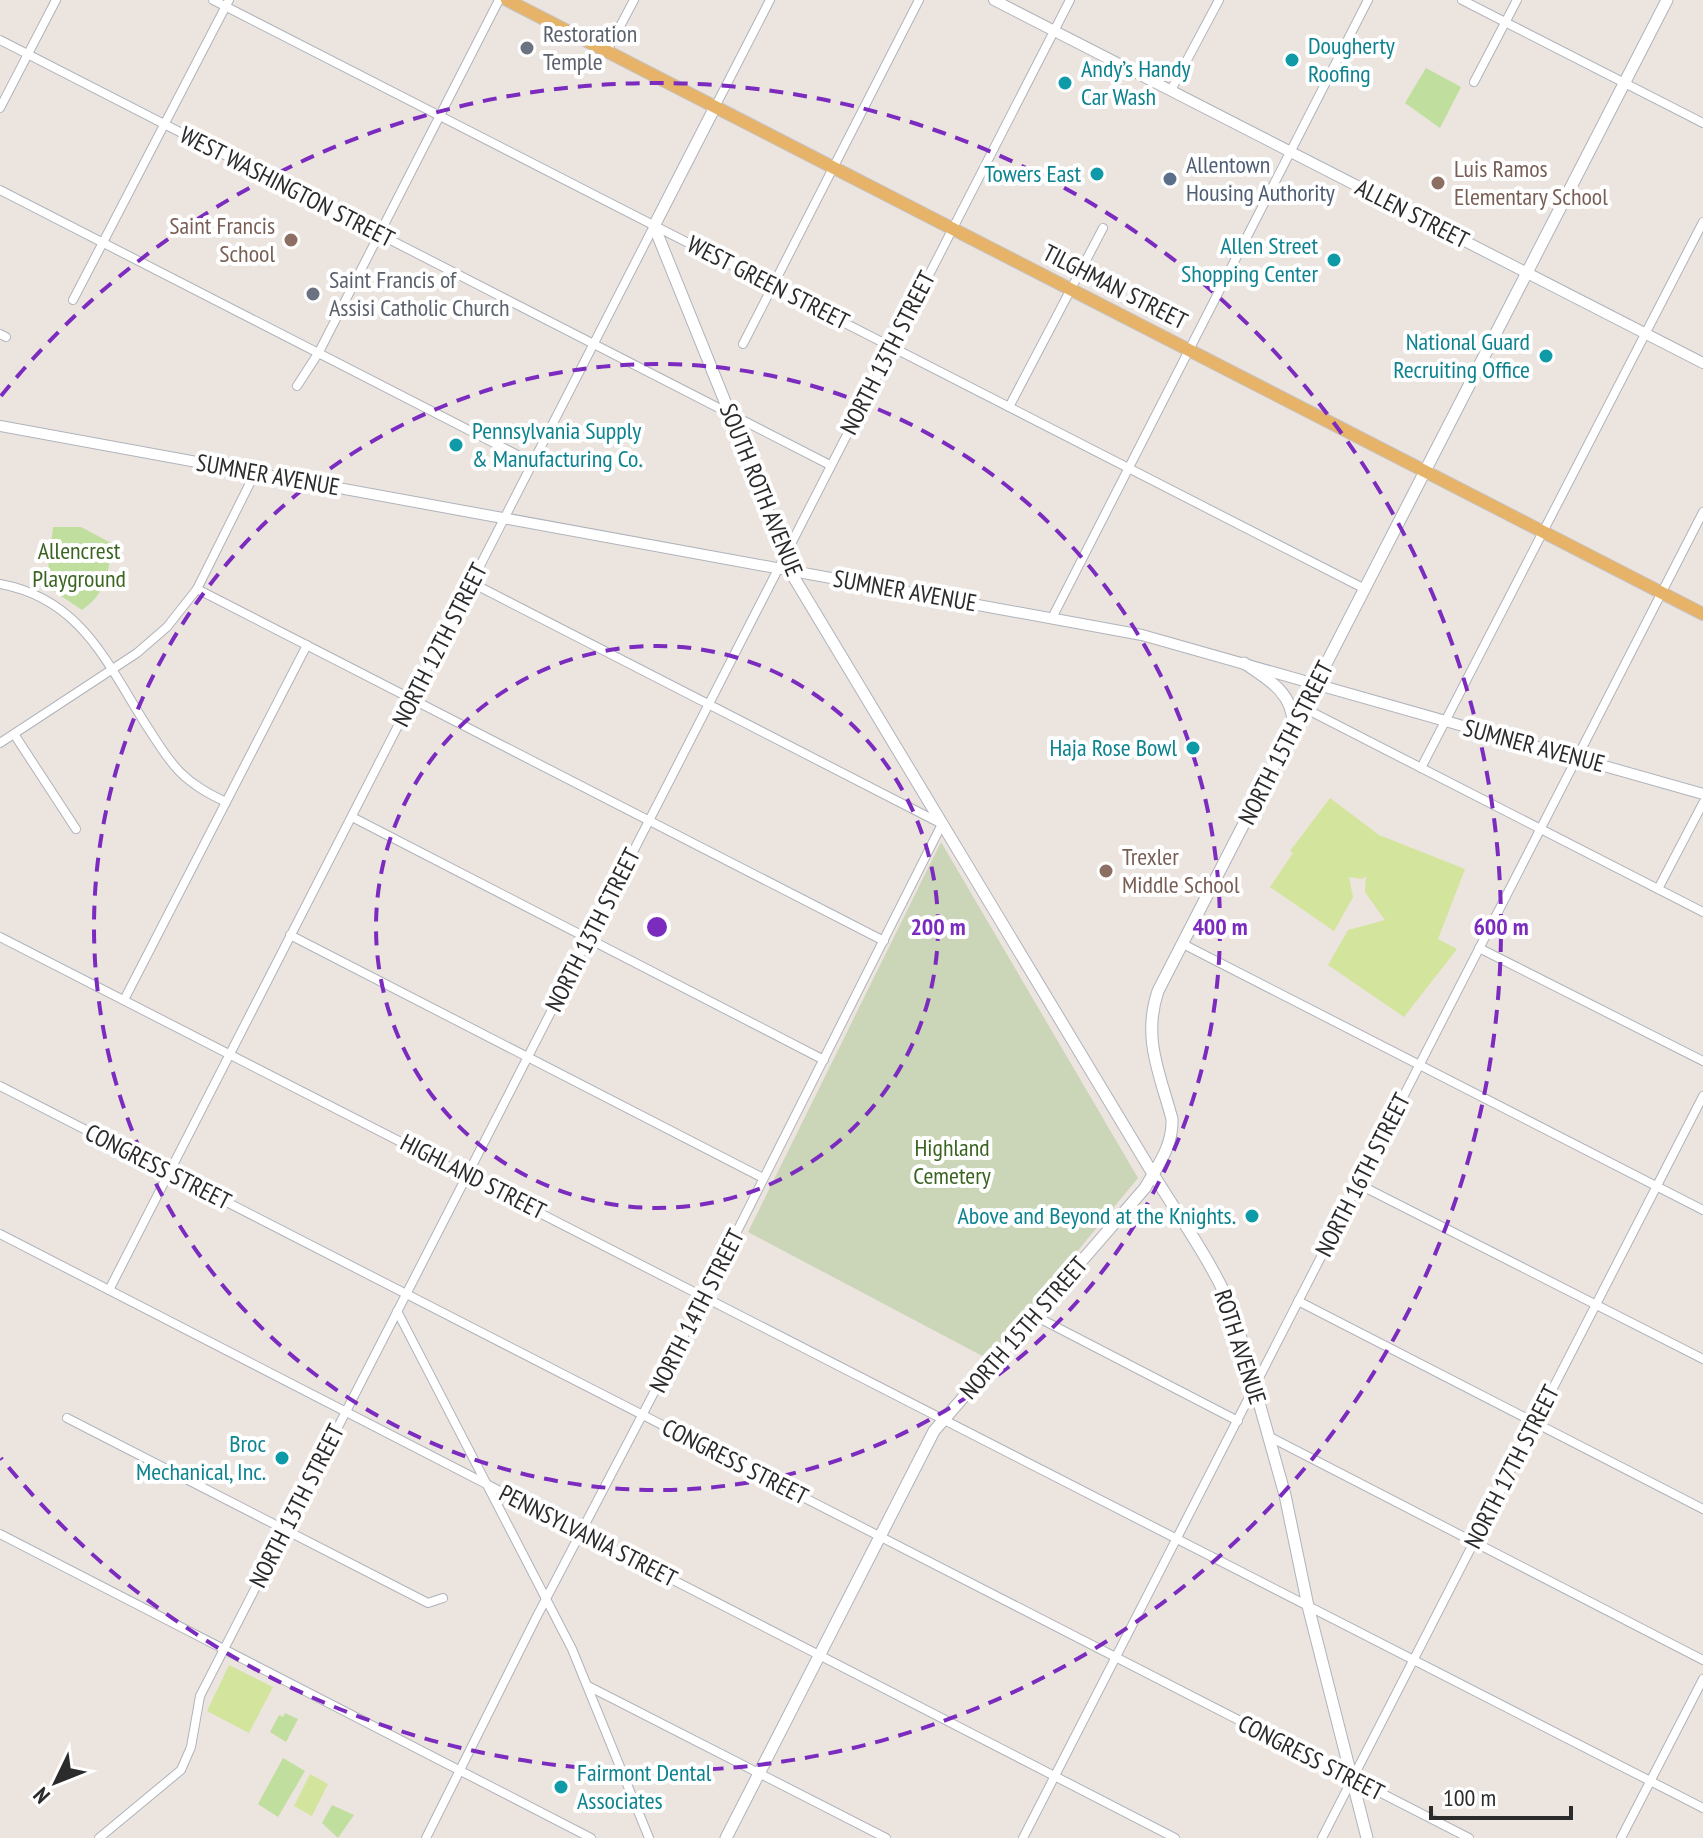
<svg xmlns="http://www.w3.org/2000/svg" width="1703" height="1838" font-family="'PT Sans Narrow',sans-serif">
<style>
.green{fill:#c0df9f}
.cemetery{fill:#cbd5b7}
.pitch{fill:#d3e59c}
.lines{fill:none;stroke-linecap:round;stroke-linejoin:round}
.minor-casing{stroke:#afb3bb;stroke-width:10}
.tertiary-casing{stroke:#afb3bb;stroke-width:12}
.secondary-casing{stroke:#afb3bb;stroke-width:13}
.primary-casing{stroke:#c4c4c4;stroke-width:14}
.minor{stroke:#fff;stroke-width:8}
.tertiary{stroke:#fff;stroke-width:10}
.secondary{stroke:#fff;stroke-width:11}
.primary{stroke:#e7b368;stroke-width:12}
.ring{fill:none;stroke:#7b2cbf;stroke-width:4;stroke-dasharray:14 10}
.worship-dot{fill:#6b7280;stroke:#fff;stroke-width:3}
.culture-dot{fill:#0f9aa8;stroke:#fff;stroke-width:3}
.service-dot{fill:#5c6f8a;stroke:#fff;stroke-width:3}
.education-dot{fill:#8d6e63;stroke:#fff;stroke-width:3}
.labels{text-anchor:middle;stroke-width:8;stroke-linejoin:round;paint-order:stroke}
.worship-label{font-size:24px;fill:#5b616d;stroke:#fff;text-anchor:start}
.culture-label{font-size:24px;fill:#0d838f;stroke:#fff;text-anchor:end}
.service-label{font-size:24px;fill:#4e5e75;stroke:#fff;text-anchor:start}
.education-label{font-size:24px;fill:#785e54;stroke:#fff;text-anchor:start}
.street-label{font-size:24px;fill:#2b2b2b;stroke:#fff}
.park-label{font-size:24px;fill:#3a6420;stroke:#fff}
.centre{fill:#7b2cbf;stroke:#fff;stroke-width:4}
.ring-label{font-size:24px;text-anchor:middle;font-weight:bold;fill:#7b2cbf;stroke:#fff;stroke-width:8;stroke-linejoin:round;paint-order:stroke}
</style>
<rect width="100%" height="100%" fill="#ece4df"/>
<g class="green">
<polygon points="1426,68 1461,87 1440,128 1405,103"/>
<path d="M53,527h28l32,17c-6,29 -5,48 -31,66l-36,-24z"/>
<polygon points="285,1713 298,1719 286,1742 270,1732 279,1715 283,1717"/>
<polygon points="283,1758 305,1771 278,1817 258,1804"/>
<polygon points="332,1805 354,1815 338,1838 322,1823"/>
</g>
<polygon class="cemetery" points="941,842 1138,1178 988,1359 748,1232"/>
<g class="pitch">
<polygon points="1330,798 1379,835 1465,869 1438,939 1457,949 1404,1017 1328,965 1348,930 1385,920 1365,892 1366,876 1362,879 1349,877 1353,897 1334,931 1270,887 1293,853 1290,851"/>
<polygon points="229,1665 273,1687 249,1733 207,1711"/>
<polygon points="310,1774 328,1784 312,1816 294,1806"/>
</g>
<g class="lines">
<g class="minor-casing">
<g id="minor">
<polyline points="213,0 1365,589"/>
<polyline points="1462,0 1703,123"/>
<polyline points="0,40 830,465"/>
<polyline points="607,51 634,0"/>
<polyline points="1474,82 1517,0"/>
<polyline points="1171,90 1219,0"/>
<polyline points="715,107 770,0"/>
<polyline points="0,108 56,0"/>
<polyline points="0,190 533,463"/>
<polyline points="73,300 229,0"/>
<polyline points="0,334 6,337"/>
<polyline points="743,344 919,0"/>
<polyline points="297,386 319,352 499,0"/>
<polyline points="1009,407 1103,228"/>
<path d="M0,584c82,15 107,80 148,144 10,15 19,31 32,44 14,14 29,22 46,30"/>
<polyline points="197,589 884,941"/>
<polyline points="1052,618 1368,0"/>
<polyline points="1304,708 1703,912"/>
<polyline points="14,734 76,829"/>
<polyline points="0,743 137,653 167,627 197,589 255,473"/>
<polyline points="1421,768 1703,222"/>
<polyline points="352,817 824,1060"/>
<polyline points="1658,889 1703,803"/>
<polyline points="290,935 763,1178"/>
<polyline points="0,937 1703,1808"/>
<polyline points="1183,944 1703,1210"/>
<polyline points="1479,948 1703,1061"/>
<polyline points="124,1000 307,645"/>
<polyline points="0,1086 1469,1838"/>
<polyline points="1358,1184 1703,1359"/>
<polyline points="0,1234 1175,1838"/>
<polyline points="109,1290 654,226"/>
<polyline points="1298,1301 1703,1509"/>
<polyline points="397,1311 572,1649 649,1838"/>
<polyline points="1035,1316 1238,1421"/>
<polyline points="67,1418 428,1603 443,1598"/>
<polyline points="1268,1436 1703,1660"/>
<polyline points="0,1534 591,1838"/>
<polyline points="588,1686 886,1838"/>
<polyline points="99,1838 181,1770 191,1747 200,1696 1070,0"/>
<polyline points="426,1838 536,1618 704,1297 942,824 472,583"/>
<polyline points="1023,1838 1703,512"/>
<polyline points="1322,1838 1703,1096"/>
<polyline points="1621,1838 1703,1679"/>
</g>
</g>
<g class="tertiary-casing">
<g id="tertiary">
<polyline points="994,0 1703,363"/>
<polyline points="0,426 1142,635 1703,794"/>
</g>
</g>
<g class="secondary-casing">
<g id="secondary">
<path d="M715,107l-61,119 99,245 37,100 363,603c29,47 62,92 82,143l50,178 23,111 59,232"/>
<path d="M1244,663c24,16 49,30 49,61"/>
<path d="M726,1838l208,-407 211,-243c13,-23 28,-42 27,-69 -12,-45 -30,-81 -14,-128l509,-991"/>
</g>
</g>
<g class="primary-casing">
<polyline id="primary" points="507,0 1703,614"/>
</g>
<use href="#minor" class="minor"/>
<use href="#tertiary" class="tertiary"/>
<use href="#secondary" class="secondary"/>
<use href="#primary" class="primary"/>
</g>
<g class="ring">
<circle cx="657" cy="927" r="281"/>
<circle cx="657" cy="927" r="563"/>
<path d="M1 396A844 844 0 1 1 1 1458"/>
</g>
<g class="worship-dot">
<circle cx="527" cy="48" r="8"/>
<circle cx="313" cy="294" r="8"/>
</g>
<g class="culture-dot">
<circle cx="1292" cy="60" r="8"/>
<circle cx="1065" cy="83" r="8"/>
<circle cx="1097" cy="174" r="8"/>
<circle cx="1334" cy="260" r="8"/>
<circle cx="1546" cy="356" r="8"/>
<circle cx="456" cy="445" r="8"/>
<circle cx="1193" cy="748" r="8"/>
<circle cx="1252" cy="1216" r="8"/>
<circle cx="282" cy="1458" r="8"/>
<circle cx="561" cy="1787" r="8"/>
</g>
<circle class="service-dot" cx="1170" cy="179" r="8"/>
<g class="education-dot">
<circle cx="1438" cy="183" r="8"/>
<circle cx="291" cy="240" r="8"/>
<circle cx="1106" cy="871" r="8"/>
</g>
<g class="labels">
<g class="worship-label">
<text x="543" y="42">Restoration<tspan x="543" dy="28">Temple</tspan></text>
<text x="329" y="288">Saint Francis of<tspan x="329" dy="28">Assisi Catholic Church</tspan></text>
</g>
<g class="culture-label">
<text x="1308" y="54" text-anchor="start">Dougherty<tspan x="1308" dy="28">Roofing</tspan></text>
<text x="1081" y="77" text-anchor="start">Andy’s Handy<tspan x="1081" dy="28">Car Wash</tspan></text>
<text x="1081" y="182">Towers East</text>
<text x="1318" y="254">Allen Street<tspan x="1318" dy="28">Shopping Center</tspan></text>
<text x="1530" y="350">National Guard<tspan x="1530" dy="28">Recruiting Office</tspan></text>
<text x="472" y="439" text-anchor="start">Pennsylvania Supply<tspan x="472" dy="28">&amp; Manufacturing Co.</tspan></text>
<text x="1177" y="756">Haja Rose Bowl</text>
<text x="1236" y="1224">Above and Beyond at the Knights.</text>
<text x="266" y="1452">Broc<tspan x="266" dy="28">Mechanical, Inc.</tspan></text>
<text x="577" y="1781" text-anchor="start">Fairmont Dental<tspan x="577" dy="28">Associates</tspan></text>
</g>
<g class="service-label">
<text x="1186" y="173">Allentown<tspan x="1186" dy="28">Housing Authority</tspan></text>
</g>
<g class="education-label">
<text x="1454" y="177">Luis Ramos<tspan x="1454" dy="28">Elementary School</tspan></text>
<text x="275" y="234" text-anchor="end">Saint Francis<tspan x="275" dy="28">School</tspan></text>
<text x="1122" y="865">Trexler<tspan x="1122" dy="28">Middle School</tspan></text>
</g>
<g class="street-label">
<text transform="translate(287 187) rotate(27)" y="8">WEST WASHINGTON STREET</text>
<text transform="translate(1412 214) rotate(27)" y="8">ALLEN STREET</text>
<text transform="translate(768 283) rotate(27)" y="8">WEST GREEN STREET</text>
<text transform="translate(1115 287) rotate(27)" y="8">TILGHMAN STREET</text>
<text transform="translate(888 353) rotate(-63)" y="8">NORTH 13TH STREET</text>
<text transform="translate(268 475) rotate(10)" y="8">SUMNER AVENUE</text>
<text transform="translate(761 490) rotate(68)" y="8">SOUTH ROTH AVENUE</text>
<text transform="translate(905 591) rotate(10)" y="8">SUMNER AVENUE</text>
<text transform="translate(440 645) rotate(-63)" y="8">NORTH 12TH STREET</text>
<text transform="translate(1286 743) rotate(-63)" y="8">NORTH 15TH STREET</text>
<text transform="translate(1534 746) rotate(15)" y="8">SUMNER AVENUE</text>
<text transform="translate(593 930) rotate(-63)" y="8">NORTH 13TH STREET</text>
<text transform="translate(158 1167) rotate(27)" y="8">CONGRESS STREET</text>
<text transform="translate(1363 1175) rotate(-63)" y="8">NORTH 16TH STREET</text>
<text transform="translate(473 1177) rotate(27)" y="8">HIGHLAND STREET</text>
<text transform="translate(697 1311) rotate(-63)" y="8">NORTH 14TH STREET</text>
<text transform="translate(1024 1328) rotate(-49)" y="8">NORTH 15TH STREET</text>
<text transform="translate(1240 1347) rotate(72)" y="8">ROTH AVENUE</text>
<text transform="translate(735 1462) rotate(27)" y="8">CONGRESS STREET</text>
<text transform="translate(1512 1467) rotate(-63)" y="8">NORTH 17TH STREET</text>
<text transform="translate(297 1506) rotate(-63)" y="8">NORTH 13TH STREET</text>
<text transform="translate(588 1536) rotate(27)" y="8">PENNSYLVANIA STREET</text>
<text transform="translate(1311 1758) rotate(27)" y="8">CONGRESS STREET</text>
</g>
<g class="park-label">
<text x="79" y="559">Allencrest<tspan x="79" dy="28">Playground</tspan></text>
<text x="952" y="1156">Highland<tspan x="952" dy="28">Cemetery</tspan></text>
</g>
</g>
<circle cx="657" cy="927" r="12" class="centre"/>
<g class="ring-label">
<text x="938" y="935">200 m</text>
<text x="1220" y="935">400 m</text>
<text x="1501" y="935">600 m</text>
</g>
<g transform="translate(56 1782) rotate(227)" stroke="#ffffff" stroke-width="6" paint-order="stroke">
<path d="M0-6L14 30L0 20L-14 30Z" fill="#2b2b2b"/>
<text y="-12" font-size="22" font-weight="bold" text-anchor="middle" fill="#2b2b2b">N</text>
</g>
<path d="M1431 1806v12h140v-12" fill="none" stroke="#2b2b2b" stroke-width="4"/>
<text x="1443" y="1806" font-size="24" fill="#2b2b2b" stroke="#ffffff" stroke-width="6" paint-order="stroke">100 m</text>
</svg>
